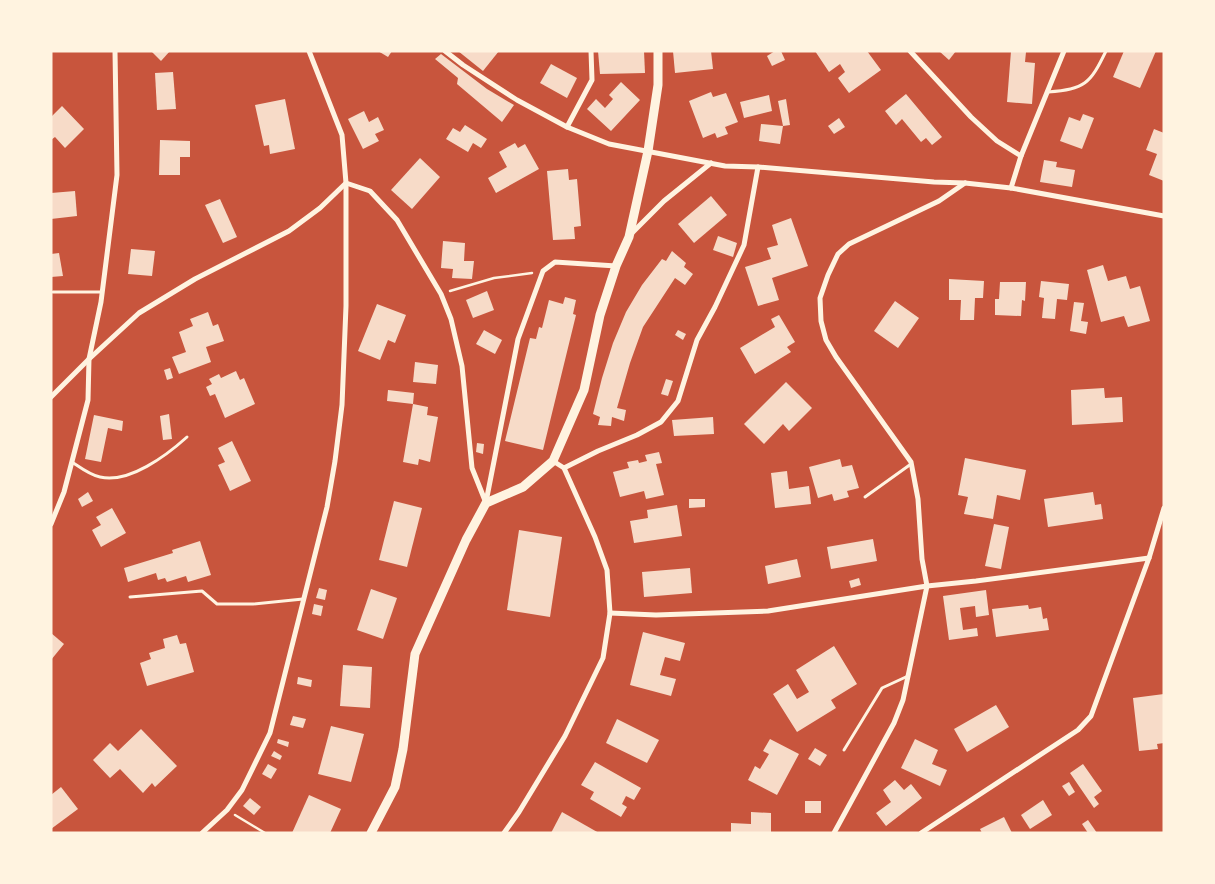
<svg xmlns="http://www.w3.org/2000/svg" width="1215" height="884" font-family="'Noto Sans',sans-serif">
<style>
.building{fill:#f7dbc8}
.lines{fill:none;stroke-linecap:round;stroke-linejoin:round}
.path{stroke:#fff3e0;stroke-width:2.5}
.service{stroke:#fff3e0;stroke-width:3}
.minor{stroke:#fff3e0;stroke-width:5}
.tertiary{stroke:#fff3e0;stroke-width:9}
</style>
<rect width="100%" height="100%" fill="#c8553d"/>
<g class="building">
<polygon points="151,51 170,51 161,61"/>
<polygon points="378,51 392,51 388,57"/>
<polygon points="458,51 499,51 483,71"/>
<polygon points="598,51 644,51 645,73 600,74"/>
<polygon points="673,51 711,51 713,69 675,73"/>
<polygon points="775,51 781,51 785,60 772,66 767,56"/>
<polygon points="815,51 867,51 881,70 849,93 838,78 845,72 840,64 829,72"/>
<polygon points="939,51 956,51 949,60"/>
<polygon points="1011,51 1026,52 1025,62 1035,63 1032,104 1007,102"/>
<polygon points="1124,51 1156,51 1140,88 1113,77"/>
<polygon points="441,54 487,89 514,105 502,122 457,84 458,78 435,59"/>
<polygon points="551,64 577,78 567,98 540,83"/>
<polygon points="173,72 176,109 157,110 155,73"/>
<polygon points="621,82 640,100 611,131 587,109 596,99 605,108 613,99 609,95"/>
<polygon points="711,92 713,97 726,93 738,122 725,127 728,134 717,138 715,133 703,138 689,101"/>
<polygon points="906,94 942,137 932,145 926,138 921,142 902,119 896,125 885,111"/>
<polygon points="769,95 772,111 744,118 740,102"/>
<polygon points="285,99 295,149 270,154 269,145 264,146 255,105"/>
<polygon points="786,99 790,125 783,126 780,144 759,141 761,124 783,126 778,101"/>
<polygon points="62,106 84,129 65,148 55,137 51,140 51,117"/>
<polygon points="364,111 369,122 378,117 384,130 375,134 379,141 363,149 348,119"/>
<polygon points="1083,114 1094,118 1082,149 1060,141 1069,117 1080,121"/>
<polygon points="839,118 845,127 834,134 828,126"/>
<polygon points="465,125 487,139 481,148 473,143 468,152 446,139 453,128 460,132"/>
<polygon points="1154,129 1164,133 1164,181 1149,175 1157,154 1146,150"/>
<polygon points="160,140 190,141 190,157 180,157 180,175 159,175"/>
<polygon points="515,143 518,148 525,144 539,169 496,193 488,178 507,167 499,152"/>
<polygon points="420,158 440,177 412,209 391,190"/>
<polygon points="1044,160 1057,162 1056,167 1075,170 1072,187 1040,182"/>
<polygon points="568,169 569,180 577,179 581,226 574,227 575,239 553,240 547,171"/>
<polygon points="75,191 77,216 51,219 51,193"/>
<polygon points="711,196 727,215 694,243 678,224"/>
<polygon points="220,199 237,237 223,243 205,205"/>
<polygon points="791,218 808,266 772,278 779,300 758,306 745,267 771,259 767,248 778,245 772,225"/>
<polygon points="718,236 737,243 733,257 713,250"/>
<polygon points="443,241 465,243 464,261 474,261 472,279 452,278 453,269 441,268"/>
<polygon points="131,249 155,251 152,276 128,274"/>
<polygon points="672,251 686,263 684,267 693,274 685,285 675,278 643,327 630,363 617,408 626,410 624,421 612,417 611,426 598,425 600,417 593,414 602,378 613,343 626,312 642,285 662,259 666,261"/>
<polygon points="59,253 63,276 51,277 51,254"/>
<polygon points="1103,265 1108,281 1126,276 1130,289 1140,286 1150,321 1128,327 1124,316 1101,322 1087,270"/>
<polygon points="949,279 984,281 983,298 975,298 974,320 960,320 961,300 949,300"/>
<polygon points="1041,281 1069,284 1067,300 1057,299 1055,319 1042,318 1044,298 1039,297"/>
<polygon points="1000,282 1026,282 1025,301 1022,300 1021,316 995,315 995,299 999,299"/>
<polygon points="487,291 494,310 473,318 466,300"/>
<polygon points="565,297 576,300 573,314 576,315 543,450 505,441 530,338 536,339 539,327 542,328 549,300 563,304"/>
<polygon points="895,301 919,318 898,348 874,331"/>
<polygon points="1074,302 1084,303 1081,321 1088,322 1086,334 1070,331"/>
<polygon points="377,304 406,315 395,343 388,340 380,360 358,351"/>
<polygon points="208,312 213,326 218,324 224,341 206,347 211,362 179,374 172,357 186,352 179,332 193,326 190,319"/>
<polygon points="779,315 795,342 787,347 791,352 755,374 740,348 775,327 771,319"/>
<polygon points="484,330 502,340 495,354 476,344"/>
<polygon points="678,330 686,334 683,340 675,335"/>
<polygon points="415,362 438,365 436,384 413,382"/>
<polygon points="170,368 173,378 167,380 164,370"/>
<polygon points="236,371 240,380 244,378 255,404 225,418 215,394 210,396 206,387 212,384 209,379 219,374 221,378"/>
<polygon points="666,379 673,381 668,396 661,394"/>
<polygon points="786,382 812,408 789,431 783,424 764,444 744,424"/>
<polygon points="1104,388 1105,398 1122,397 1123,422 1072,425 1071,390"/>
<polygon points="388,390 414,393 413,404 428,407 427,415 438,417 430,462 419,459 418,465 403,462 413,404 387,401"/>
<polygon points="169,414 172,439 163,440 160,416"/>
<polygon points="94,415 123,421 122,431 108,428 101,462 85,459"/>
<polygon points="713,417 714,434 674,436 672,420"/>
<polygon points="232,441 251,481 230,491 218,465 225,462 218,448"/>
<polygon points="477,443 484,444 483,454 476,452"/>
<polygon points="659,452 662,463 656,464 664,495 646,499 644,491 620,497 613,472 629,468 627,462 638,460 639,463 647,461 645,455"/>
<polygon points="965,458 1026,470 1020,500 997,495 993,519 964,514 968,497 958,495"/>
<polygon points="840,459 842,467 852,465 859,488 847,491 849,497 834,501 832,494 818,498 809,467"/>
<polygon points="787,471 789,489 809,486 811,504 775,508 771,473"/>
<polygon points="88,492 93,501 82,507 78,499"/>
<polygon points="1093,492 1095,505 1101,504 1103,519 1048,527 1044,499"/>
<polygon points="689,499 705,499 705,507 689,508"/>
<polygon points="394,501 422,508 407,567 379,560"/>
<polygon points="677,505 682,536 634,543 630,521 648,518 647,510"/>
<polygon points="112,508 126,533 101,547 92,530 101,525 96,517"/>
<polygon points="994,524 1009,527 1001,569 985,566"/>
<polygon points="519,530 562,537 550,617 507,610"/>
<polygon points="873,539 877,561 831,569 827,547"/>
<polygon points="200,541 211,575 188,582 186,576 167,582 165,578 158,580 156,573 128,582 124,568 173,553 172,550"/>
<polygon points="797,559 801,577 768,584 765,566"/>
<polygon points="690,568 692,593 644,597 642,572"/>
<polygon points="859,578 861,585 851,588 849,581"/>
<polygon points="319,588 327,590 325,600 316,598"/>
<polygon points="371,589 397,598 383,639 357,630"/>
<polygon points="986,590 989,615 976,617 975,606 960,608 963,630 977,628 978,636 949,640 943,596"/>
<polygon points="314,604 323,606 321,616 312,614"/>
<polygon points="1028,605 1029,609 1041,607 1043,619 1047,618 1049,630 996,637 992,609"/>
<polygon points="643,632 685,643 680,661 665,657 660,675 676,679 671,696 630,685"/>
<polygon points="51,633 64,644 51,660"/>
<polygon points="177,635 180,644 186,643 194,672 147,686 140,663 151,659 149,653 165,648 163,639"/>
<polygon points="834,646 857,684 831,700 836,708 797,732 773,694 788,684 797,699 809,692 796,670"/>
<polygon points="343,665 372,667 370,708 340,706"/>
<polygon points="298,677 312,680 311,687 297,684"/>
<polygon points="1164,694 1164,743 1157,744 1158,749 1139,751 1133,698"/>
<polygon points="996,705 1009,727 967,752 954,729"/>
<polygon points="293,716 306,719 303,728 290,725"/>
<polygon points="617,719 659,740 647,763 606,743"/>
<polygon points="331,726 364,734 351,782 318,774"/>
<polygon points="141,729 177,766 155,787 152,783 143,793 120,769 110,778 93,760 110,743 118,751"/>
<polygon points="278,739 289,742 288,747 277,743"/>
<polygon points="770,739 799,754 777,795 748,780 755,766 760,769 769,754 763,751"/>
<polygon points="915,739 938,750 932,764 947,770 940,786 901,768"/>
<polygon points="815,748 827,755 820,766 808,759"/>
<polygon points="274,751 282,756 280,760 271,756"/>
<polygon points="595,762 641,788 634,800 626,796 622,804 627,807 621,817 590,799 594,792 581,785"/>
<polygon points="268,764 277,769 271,779 262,774"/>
<polygon points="1083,764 1102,791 1094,797 1099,804 1094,808 1070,773"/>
<polygon points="895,780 904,790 911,784 922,798 886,826 876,813 891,802 883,790"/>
<polygon points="1069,782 1075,792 1069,796 1062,786"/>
<polygon points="61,787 78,809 51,829 51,795"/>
<polygon points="309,795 341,809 330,833 292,833"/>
<polygon points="250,798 261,807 254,815 243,806"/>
<polygon points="1043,800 1052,815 1030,829 1021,815"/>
<rect x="805" y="801" width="16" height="12"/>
<polygon points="562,812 599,833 551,833"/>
<polygon points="751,812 771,813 771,833 731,833 731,823 751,824"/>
<polygon points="1004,817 1012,833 982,833 980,829"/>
<polygon points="1088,820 1097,833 1088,833 1082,824"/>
</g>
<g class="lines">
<g class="path">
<polyline points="450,291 494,278 532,273"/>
<polyline points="235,815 265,833"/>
</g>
<g class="service">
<path d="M1048,92c37,-3 42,-8 58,-41"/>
<polyline points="53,292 102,292"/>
<path d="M72,462c9,6 18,13 28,15 29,7 67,-22 87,-40"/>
<polyline points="865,497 911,464"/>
<polyline points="130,597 202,591 217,604 253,604 303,599"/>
<polyline points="844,750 882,688 908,676"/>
</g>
<g class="minor">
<polyline points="445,51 463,65 517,100 567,127 609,144 725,166 758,167 934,182 965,183 1011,188 1164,216"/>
<polyline points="910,51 971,117 997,141 1021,156"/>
<polyline points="567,127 592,80 591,51"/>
<polyline points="1011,188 1021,156 1064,51"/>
<polyline points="631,234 664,201 711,163"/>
<polyline points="51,397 89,359 139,313 195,279 289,231 320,208 346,183 370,191 397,220 441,294 451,319 462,366 472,468 486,503"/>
<polyline points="564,468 598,451 637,435 661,422 678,401 697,340 715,307 744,245 758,167"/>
<polyline points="486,502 518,339 543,271 555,262 616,266"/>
<polyline points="51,524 64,492 88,400 89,359 101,302 117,175 115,51"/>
<polyline points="610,613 656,615 768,611 927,586 976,581 1149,558"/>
<polyline points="202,833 227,810 242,790 270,733 327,507 335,461 342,405 346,306 346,183 342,135 309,51"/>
<polyline points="504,833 519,812 565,736 603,658 610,613 607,570 595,537 564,468 553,461"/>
<polyline points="834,833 894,723 903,700 927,586 922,559 918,499 911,462 836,357 826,340 821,321 820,298 828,275 838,254 849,244 939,201 965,183"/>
<polyline points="921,833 1078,730 1091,716 1149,558 1164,508"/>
</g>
<polyline class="tertiary" points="371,833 395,787 403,749 415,654 466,540 486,503 523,487 553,461 584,390 600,315 616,266 629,237 648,151 658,85 658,51"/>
</g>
<rect width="1215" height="884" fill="none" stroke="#fff3e0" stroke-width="105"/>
</svg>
